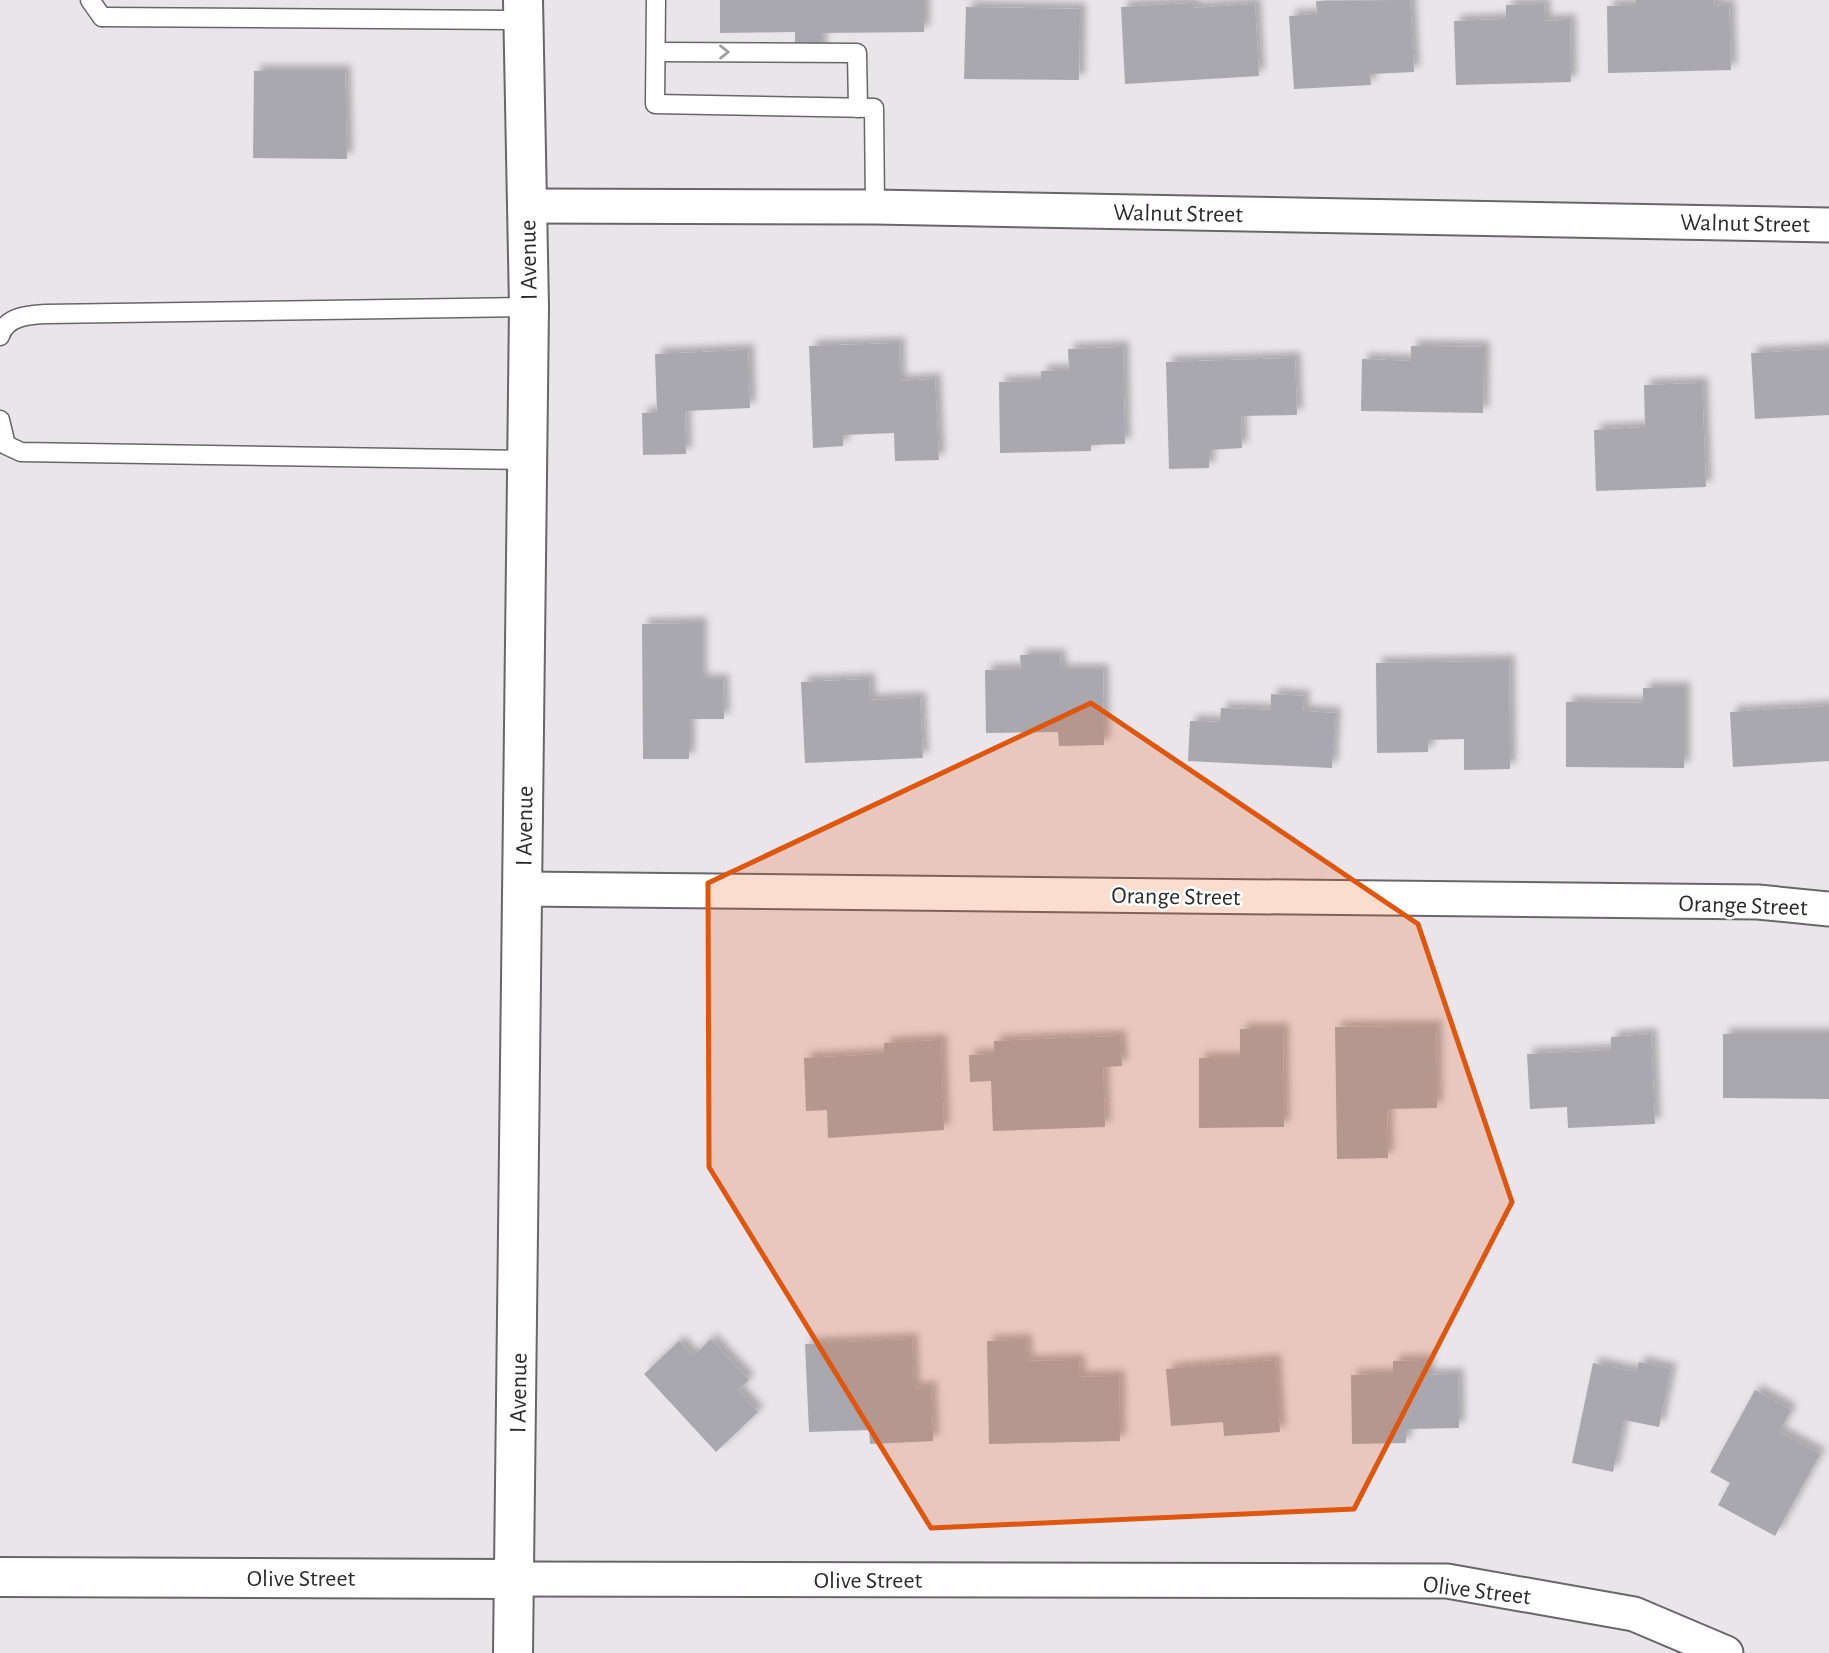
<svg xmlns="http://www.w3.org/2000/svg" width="1829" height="1653" font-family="'Alegreya Sans',sans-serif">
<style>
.building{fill:#a9a8ae;filter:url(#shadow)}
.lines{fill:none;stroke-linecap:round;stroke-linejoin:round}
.service-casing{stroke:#6a656a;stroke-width:21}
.minor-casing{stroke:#6a656a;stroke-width:37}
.tertiary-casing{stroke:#6a656a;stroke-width:42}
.secondary-casing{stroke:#6a656a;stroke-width:42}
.service{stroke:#fff;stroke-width:18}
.minor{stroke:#fff;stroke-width:33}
.tertiary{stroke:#fff;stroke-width:38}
.secondary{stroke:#fff;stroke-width:38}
.oneway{stroke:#a09fa0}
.marked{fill:#df570e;fill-opacity:0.2;stroke:#df570e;stroke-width:5;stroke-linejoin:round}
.labels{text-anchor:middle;stroke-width:5;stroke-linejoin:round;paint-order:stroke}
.street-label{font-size:24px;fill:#2c2a2c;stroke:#fff}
</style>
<defs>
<filter id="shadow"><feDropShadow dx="6" dy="-6" stdDeviation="3.5" flood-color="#0004"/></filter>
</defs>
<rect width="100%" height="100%" fill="#eae5ea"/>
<g class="building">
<polygon points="720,0 924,0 924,32 821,33 821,63 795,63 795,32 720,33"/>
<polygon points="1410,0 1414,72 1370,74 1371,85 1294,89 1289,16 1317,14 1316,1"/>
<polygon points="1636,0 1714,0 1715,6 1729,5 1731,70 1608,73 1607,6 1636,5"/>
<polygon points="1193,3 1194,8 1255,4 1259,76 1125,84 1121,7"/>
<polygon points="1544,4 1545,21 1570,20 1571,82 1456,85 1454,21 1506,19 1506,5"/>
<polygon points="966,7 1080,9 1079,80 964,79"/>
<polygon points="254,71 345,71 347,159 253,158"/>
<polygon points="899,343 900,381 935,379 939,460 895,461 894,433 843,435 843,446 813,448 809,346"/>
<polygon points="1411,346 1484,347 1483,413 1361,411 1362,359 1411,361"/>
<polygon points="1123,347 1125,444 1091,445 1091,451 1000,453 999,382 1041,381 1041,371 1069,370 1068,349"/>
<polygon points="1829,349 1829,415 1755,419 1751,353"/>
<polygon points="748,350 750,408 685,411 686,454 643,455 642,413 657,412 655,354"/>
<polygon points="1295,358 1297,415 1241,416 1242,448 1209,450 1209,468 1169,469 1166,362"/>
<polygon points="1702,383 1706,487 1596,491 1594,430 1645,427 1644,385"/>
<polygon points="701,623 701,680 723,680 724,719 689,719 689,759 643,759 642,624"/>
<polygon points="1020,655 1060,655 1061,670 1103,670 1104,745 1059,746 1058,732 986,733 985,670 1021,669"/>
<polygon points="1509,661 1510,769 1464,770 1464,739 1428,740 1428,752 1377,753 1376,663"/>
<polygon points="869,679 870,700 920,698 923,758 805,763 801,682"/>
<polygon points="1643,688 1684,688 1684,768 1566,767 1566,702 1643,703"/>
<polygon points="1271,694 1304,696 1303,711 1335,713 1332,768 1188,761 1190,721 1220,722 1221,708 1271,710"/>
<polygon points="1829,706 1829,761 1733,767 1730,712"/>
<polygon points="1436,1026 1437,1108 1387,1109 1388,1158 1337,1159 1335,1027"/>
<polygon points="1240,1029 1283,1029 1284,1127 1199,1128 1199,1058 1240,1058"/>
<polygon points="1651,1034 1655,1124 1568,1128 1567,1107 1530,1109 1527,1054 1611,1050 1611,1037"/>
<polygon points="1723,1034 1829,1034 1829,1099 1723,1098"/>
<polygon points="1120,1036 1122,1066 1103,1067 1105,1127 993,1131 991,1081 970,1082 969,1055 994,1054 994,1041"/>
<polygon points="941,1040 944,1130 828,1138 827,1110 806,1111 804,1058 884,1054 884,1043"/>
<polygon points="711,1339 749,1380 738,1390 758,1412 716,1452 644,1374 679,1341 693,1356"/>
<polygon points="912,1339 914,1388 931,1387 933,1441 870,1444 869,1430 809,1432 805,1344"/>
<polygon points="1026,1340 1027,1361 1079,1360 1080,1377 1119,1376 1120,1441 989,1444 987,1341"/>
<polygon points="1275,1360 1280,1432 1224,1436 1223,1422 1171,1426 1166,1369"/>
<polygon points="1428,1360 1428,1375 1458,1374 1459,1428 1406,1429 1406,1443 1352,1444 1351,1375 1393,1374 1393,1361"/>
<polygon points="1639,1362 1671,1369 1659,1427 1624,1420 1613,1472 1572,1463 1593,1363 1636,1372"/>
<polygon points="1755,1390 1791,1410 1779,1432 1820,1454 1775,1536 1718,1505 1730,1483 1710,1472"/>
</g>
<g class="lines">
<g class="service-casing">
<g id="service">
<polyline points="90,0 102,17"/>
<polyline points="656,0 655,104 874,108 875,207"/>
<polyline points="102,17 523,20"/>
<polyline points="656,52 857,53 858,108"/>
<path d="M0,336c6,-20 29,-21 46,-22l483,-7"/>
<polyline points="0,420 6,445 21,452 528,460"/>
</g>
</g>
<g class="minor-casing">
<g id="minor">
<polyline points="528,206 875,207 1829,225"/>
<polyline points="524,889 1758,902 1829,909"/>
<polyline points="514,1579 1447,1581 1634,1614 1726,1653"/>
</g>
</g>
<g class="tertiary-casing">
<polyline id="tertiary" points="0,1577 514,1579"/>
</g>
<g class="secondary-casing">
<polyline id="secondary" points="513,1653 529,307 523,0"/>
</g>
<use href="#service" class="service"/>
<use href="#minor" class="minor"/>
<use href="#tertiary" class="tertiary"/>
<use href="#secondary" class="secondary"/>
</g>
<defs><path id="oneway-chevron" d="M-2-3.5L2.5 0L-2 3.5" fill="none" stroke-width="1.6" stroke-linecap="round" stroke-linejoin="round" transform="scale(1.75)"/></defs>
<use class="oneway" href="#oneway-chevron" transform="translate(724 52)"/>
<path class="marked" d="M1091,703l327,221 94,278 -158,307 -423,19 -222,-361 -1,-284z"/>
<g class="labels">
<g class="street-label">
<text transform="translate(1178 213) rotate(1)" y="8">Walnut Street</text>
<text transform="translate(1745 223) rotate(1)" y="8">Walnut Street</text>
<text transform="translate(528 260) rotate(-91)" y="8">I Avenue</text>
<text transform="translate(524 826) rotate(-89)" y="8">I Avenue</text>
<text transform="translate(1176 896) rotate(1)" y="8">Orange Street</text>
<text transform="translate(1743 905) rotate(2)" y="8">Orange Street</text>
<text transform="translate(518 1393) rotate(-89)" y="8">I Avenue</text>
<text x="301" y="1586">Olive Street</text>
<text x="868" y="1588">Olive Street</text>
<text transform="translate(1477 1590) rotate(7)" y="8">Olive Street</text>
</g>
</g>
</svg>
